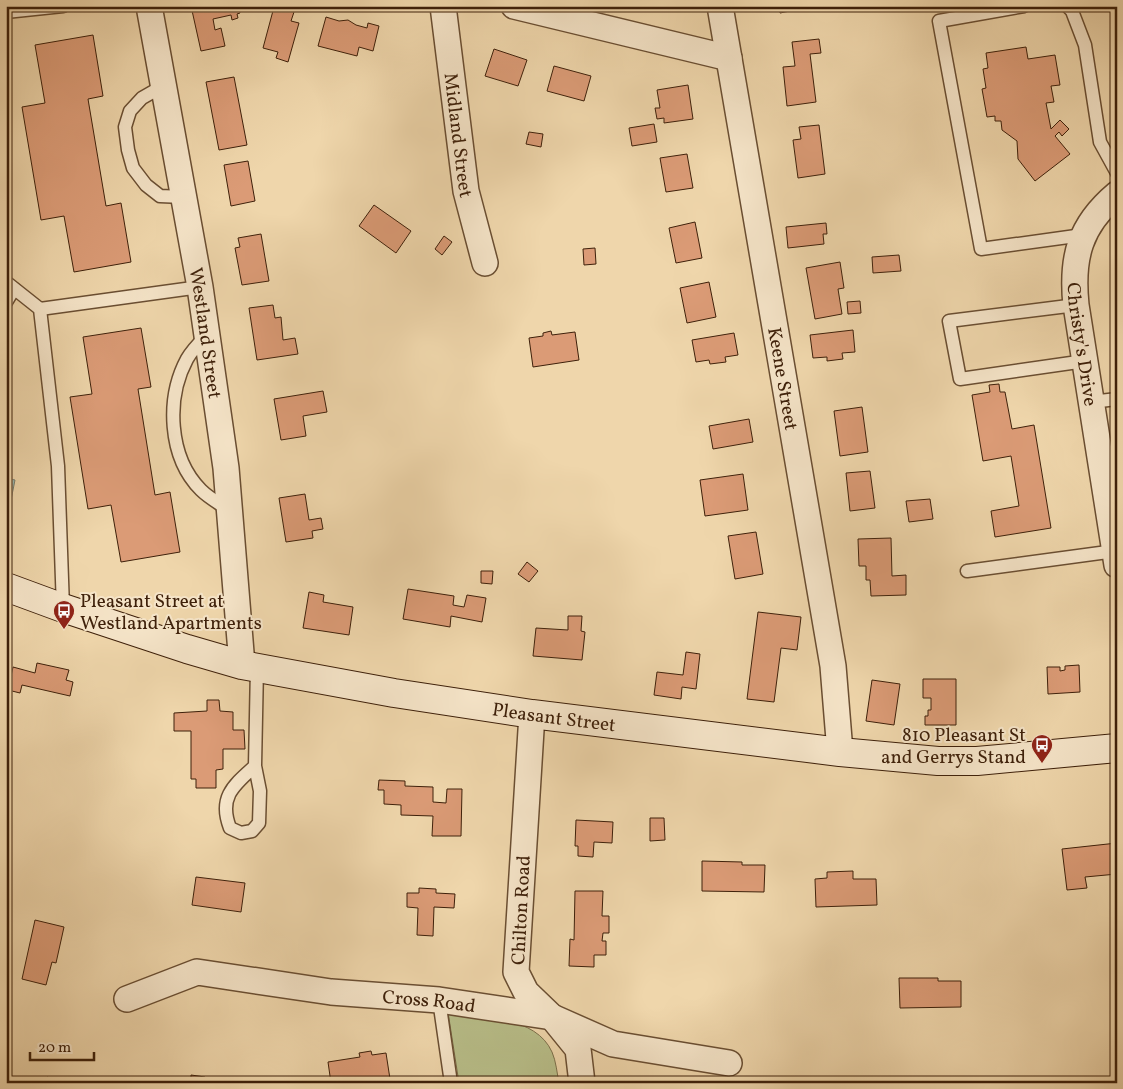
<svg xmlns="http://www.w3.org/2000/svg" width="1123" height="1089" font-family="Vollkorn,serif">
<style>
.green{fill:#b8be89;stroke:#7b6f4a}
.water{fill:#9ab8af;stroke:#757b6d}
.building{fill:#db9b76;stroke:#3e200a}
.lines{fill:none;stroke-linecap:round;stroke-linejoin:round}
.service-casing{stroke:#6a4e32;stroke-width:15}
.minor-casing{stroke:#6a4e32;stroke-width:28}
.secondary-casing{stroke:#3e200a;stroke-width:30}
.service{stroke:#f5e4c8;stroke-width:12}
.minor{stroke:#f5e4c8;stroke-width:25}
.secondary{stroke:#f5e4c8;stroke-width:28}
.labels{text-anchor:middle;stroke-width:4;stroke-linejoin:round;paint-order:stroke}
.street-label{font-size:19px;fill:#3e200a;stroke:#f5e4c8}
.poi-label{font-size:19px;fill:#3e200a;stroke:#f5e4c8;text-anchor:start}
</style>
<rect width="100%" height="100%" fill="#efd6ab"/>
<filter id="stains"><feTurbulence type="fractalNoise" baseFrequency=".004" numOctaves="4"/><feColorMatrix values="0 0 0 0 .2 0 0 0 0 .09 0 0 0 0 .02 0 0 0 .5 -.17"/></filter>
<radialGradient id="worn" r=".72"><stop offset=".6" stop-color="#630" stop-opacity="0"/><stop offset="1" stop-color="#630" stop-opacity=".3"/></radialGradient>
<path class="green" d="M448,1012c34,5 88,4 104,40 4,9 5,21 7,31h-100z"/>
<polygon class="water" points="6,478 15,480 7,520 6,520"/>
<g class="building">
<polygon points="191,6 238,6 240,13 237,14 238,18 232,20 231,15 213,19 215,30 221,28 225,46 201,51"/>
<polygon points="779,6 805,6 805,8 780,13"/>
<polygon points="274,7 294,12 291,21 299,23 288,62 276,58 278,52 263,48"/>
<polygon points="326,17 339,21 348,20 356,25 367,28 368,23 379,26 373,51 359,47 357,56 318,46"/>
<polygon points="93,35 103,96 88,99 106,206 121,203 131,262 74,272 64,216 41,220 22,107 45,103 35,45"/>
<polygon points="819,39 821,53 810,54 816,102 787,106 783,67 795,66 792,42"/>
<polygon points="1026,47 1028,59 1055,55 1060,85 1051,86 1054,102 1046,103 1051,129 1060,120 1069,129 1062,136 1059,132 1055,136 1070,154 1035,181 1018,159 1017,141 1002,130 1001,121 995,121 995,116 987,117 982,89 986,88 983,69 988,68 986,53"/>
<polygon points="494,49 527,60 518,86 485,76"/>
<polygon points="554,66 591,76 584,101 547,91"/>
<polygon points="234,77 247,145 219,150 206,82"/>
<polygon points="688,85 693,119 664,123 664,118 657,119 655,108 660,108 657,90"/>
<polygon points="654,124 657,142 632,146 629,128"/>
<polygon points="819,125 825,174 798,178 793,140 801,139 799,127"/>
<polygon points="529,132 543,134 541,147 526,144"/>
<polygon points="687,154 693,188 666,192 660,158"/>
<polygon points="248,161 255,201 231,206 224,165"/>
<polygon points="374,205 411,231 396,253 359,226"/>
<polygon points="695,222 702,258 676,263 669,228"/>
<polygon points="826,223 827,234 823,234 824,244 788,248 786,227"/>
<polygon points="261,234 269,281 242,285 235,248 240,247 238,238"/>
<polygon points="444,236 452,242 442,255 435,249"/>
<polygon points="595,248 596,264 584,265 583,249"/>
<polygon points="899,255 901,271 873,273 872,257"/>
<polygon points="840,262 844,288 838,289 842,314 815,319 806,268"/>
<polygon points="709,282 716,317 687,323 680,288"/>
<polygon points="860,301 861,313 848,314 847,302"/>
<polygon points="273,305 275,318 281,317 283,340 295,338 298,354 257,360 249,308"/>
<polygon points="141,328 151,387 138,389 155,495 170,492 180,552 121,562 111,505 88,509 70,397 92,394 83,337"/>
<polygon points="853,330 855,352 842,353 843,359 827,361 827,357 813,358 810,335"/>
<polygon points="551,331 552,335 575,332 579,360 533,367 529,338 543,336 543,333"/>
<polygon points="734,333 738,355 725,357 726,362 710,364 709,360 696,362 692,340"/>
<polygon points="999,384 1000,392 1005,392 1012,429 1034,425 1051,528 995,537 991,511 1019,506 1011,456 983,461 972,395 990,392 989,385"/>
<polygon points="323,391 327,412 303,416 306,436 281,440 274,399"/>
<polygon points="862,407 868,452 840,456 834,411"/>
<polygon points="749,419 753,442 713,449 709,426"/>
<polygon points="870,471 875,508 850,511 846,473"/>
<polygon points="743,474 748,510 705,516 700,480"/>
<polygon points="305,494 309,520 321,518 323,529 312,531 313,538 286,542 279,498"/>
<polygon points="930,499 933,519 909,522 906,501"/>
<polygon points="756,532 763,574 735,579 728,536"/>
<polygon points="891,538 892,576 906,575 906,595 871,596 870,580 866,580 866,566 859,566 858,539"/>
<polygon points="527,562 538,571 529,582 518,574"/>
<polygon points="481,571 493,571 492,584 481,583"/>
<polygon points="408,589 454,596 453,605 464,607 467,595 486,598 482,622 451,616 450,627 403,619"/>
<polygon points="309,592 324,595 323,602 353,607 349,635 303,628"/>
<polygon points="758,612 801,617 797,650 781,648 774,702 747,699"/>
<polygon points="568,616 582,616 581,631 585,632 582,660 533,656 536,628 568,630"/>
<polygon points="686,652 700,654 696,689 682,687 681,699 654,695 657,672 683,675"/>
<polygon points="37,663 69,670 66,680 73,682 70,696 22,685 20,693 8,690 13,667 35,673"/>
<polygon points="1079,665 1080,692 1048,694 1047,667 1060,667 1060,671 1065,670 1065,666"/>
<polygon points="923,679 956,679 956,725 925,725 925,716 928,716 928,710 931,710 931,698 923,698"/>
<polygon points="872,680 900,684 894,725 866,721"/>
<polygon points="207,700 219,700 220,711 233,712 233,730 244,730 245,749 223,749 223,769 216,770 216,788 196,788 196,779 191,779 191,731 174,731 174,713 207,711"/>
<polygon points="379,780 405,781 405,786 433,787 433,802 446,803 447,789 462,789 461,836 432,836 433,816 401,815 401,805 384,804 384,790 378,790"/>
<polygon points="650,818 664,818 665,840 650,841"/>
<polygon points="576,820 613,822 612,843 594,842 593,857 578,856 578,846 575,846"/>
<polygon points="1117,843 1117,874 1085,877 1087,888 1067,890 1062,849"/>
<polygon points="702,861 742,862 742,865 765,865 764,892 702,891"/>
<polygon points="853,871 853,879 876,879 877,905 816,907 815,879 827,878 827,872"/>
<polygon points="196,877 245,883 241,912 192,905"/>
<polygon points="419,888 436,889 436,893 455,894 454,908 434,907 433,936 417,935 418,908 407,907 407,893 419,893"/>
<polygon points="575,891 603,891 602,916 609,916 609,933 603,933 602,941 606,941 606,955 594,955 594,967 569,966 570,939 574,940"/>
<polygon points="35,920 64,927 56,963 52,962 46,985 22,979"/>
<polygon points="899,978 938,978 938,981 961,981 961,1007 900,1008"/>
<polygon points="371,1051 372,1055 386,1053 390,1079 379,1081 379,1083 331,1083 328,1062 360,1057 359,1053"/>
<polygon points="191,1075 205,1077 205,1079 217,1080 217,1083 220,1083 179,1083 179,1078 191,1078"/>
<polygon points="47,1077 60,1083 45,1083"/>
</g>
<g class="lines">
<g class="service-casing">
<g id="service">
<polyline points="1024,6 939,21 981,249 1083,235"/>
<polyline points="1067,6 1072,11 1085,45 1100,142 1117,173"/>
<polyline points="6,12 63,6"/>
<polyline points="163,86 142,98 130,111 125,127 128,150 133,168 146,185 160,196 183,197"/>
<polyline points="6,282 40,309 58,466 63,608"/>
<polyline points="6,302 14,289"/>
<polyline points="1076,305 949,321 960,379 1085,361"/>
<polyline points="40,309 200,287"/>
<path d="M207,335c-7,7 -15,15 -20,24 -21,39 -19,98 14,131 8,8 19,14 28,20"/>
<polyline points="1091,402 1117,399"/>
<polyline points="967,571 1115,551"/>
<path d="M255,766c-21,19 -37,31 -25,62l11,5 11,-2 7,-8 1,-32 -5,-25 2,-99"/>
<polyline points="439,1000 451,1083"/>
</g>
</g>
<g class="minor-casing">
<g id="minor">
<path id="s1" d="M149,6l51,281 26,181 16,197"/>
<path id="s2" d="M443,6l23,185 19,72"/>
<polyline points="514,6 729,58"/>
<path id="s3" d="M720,6l113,660 7,86"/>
<path id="s4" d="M1117,194c-37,31 -46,63 -41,111l41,260"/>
<polyline points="532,714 516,972 526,992 552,1017 578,1049 582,1083"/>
<path id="s5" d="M127,999l70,-27 134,20 108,8 113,17 61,27 116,19"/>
</g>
</g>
<g class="secondary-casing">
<g id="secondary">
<path id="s6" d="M6,587l57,21 124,41 55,16 152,28 138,21 308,38 98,9h39l140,-13"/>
</g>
</g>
<use href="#service" class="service"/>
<use href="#minor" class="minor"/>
<use href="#secondary" class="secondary"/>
</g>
<defs>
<g id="bus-pin" transform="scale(1.125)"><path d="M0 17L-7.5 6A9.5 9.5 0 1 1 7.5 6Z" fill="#8f2418" stroke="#f5e4c8"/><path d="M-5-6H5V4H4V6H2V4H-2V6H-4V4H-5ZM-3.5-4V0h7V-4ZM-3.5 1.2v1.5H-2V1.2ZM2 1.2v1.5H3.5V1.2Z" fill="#fff"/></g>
</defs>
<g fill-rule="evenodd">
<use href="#bus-pin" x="64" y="611"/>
<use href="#bus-pin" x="1042" y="745"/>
</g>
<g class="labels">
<g class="street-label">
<text dy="7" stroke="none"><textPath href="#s2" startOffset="130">Midland Street</textPath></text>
<text dy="7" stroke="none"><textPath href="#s1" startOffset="332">Westland Street</textPath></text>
<text dy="7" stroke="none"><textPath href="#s4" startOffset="164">Christy's Drive</textPath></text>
<text dy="7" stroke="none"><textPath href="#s3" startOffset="378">Keene Street</textPath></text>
<text dy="7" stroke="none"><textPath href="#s6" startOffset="565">Pleasant Street</textPath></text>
<text transform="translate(520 910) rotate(-87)" y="7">Chilton Road</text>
<text dy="7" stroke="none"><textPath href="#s5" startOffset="309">Cross Road</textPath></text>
</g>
<g class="poi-label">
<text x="80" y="607">Pleasant Street at<tspan x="80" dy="22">Westland Apartments</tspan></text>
<text x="1026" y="741" text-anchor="end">810 Pleasant St<tspan x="1026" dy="22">and Gerrys Stand</tspan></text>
</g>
</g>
<rect width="1123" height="1089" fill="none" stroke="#efd6ab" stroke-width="25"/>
<rect x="8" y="8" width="1108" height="1074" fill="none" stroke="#3e200a" stroke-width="2.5"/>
<rect x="12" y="12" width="1098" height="1064" fill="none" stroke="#3e200a"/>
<path d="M30 1052v8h64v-8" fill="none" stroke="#3e200a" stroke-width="2.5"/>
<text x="38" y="1052" font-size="15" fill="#3e200a" stroke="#f5e4c8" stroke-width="4" paint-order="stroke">20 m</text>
<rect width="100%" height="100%" filter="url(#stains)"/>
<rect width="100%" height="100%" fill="url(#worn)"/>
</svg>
